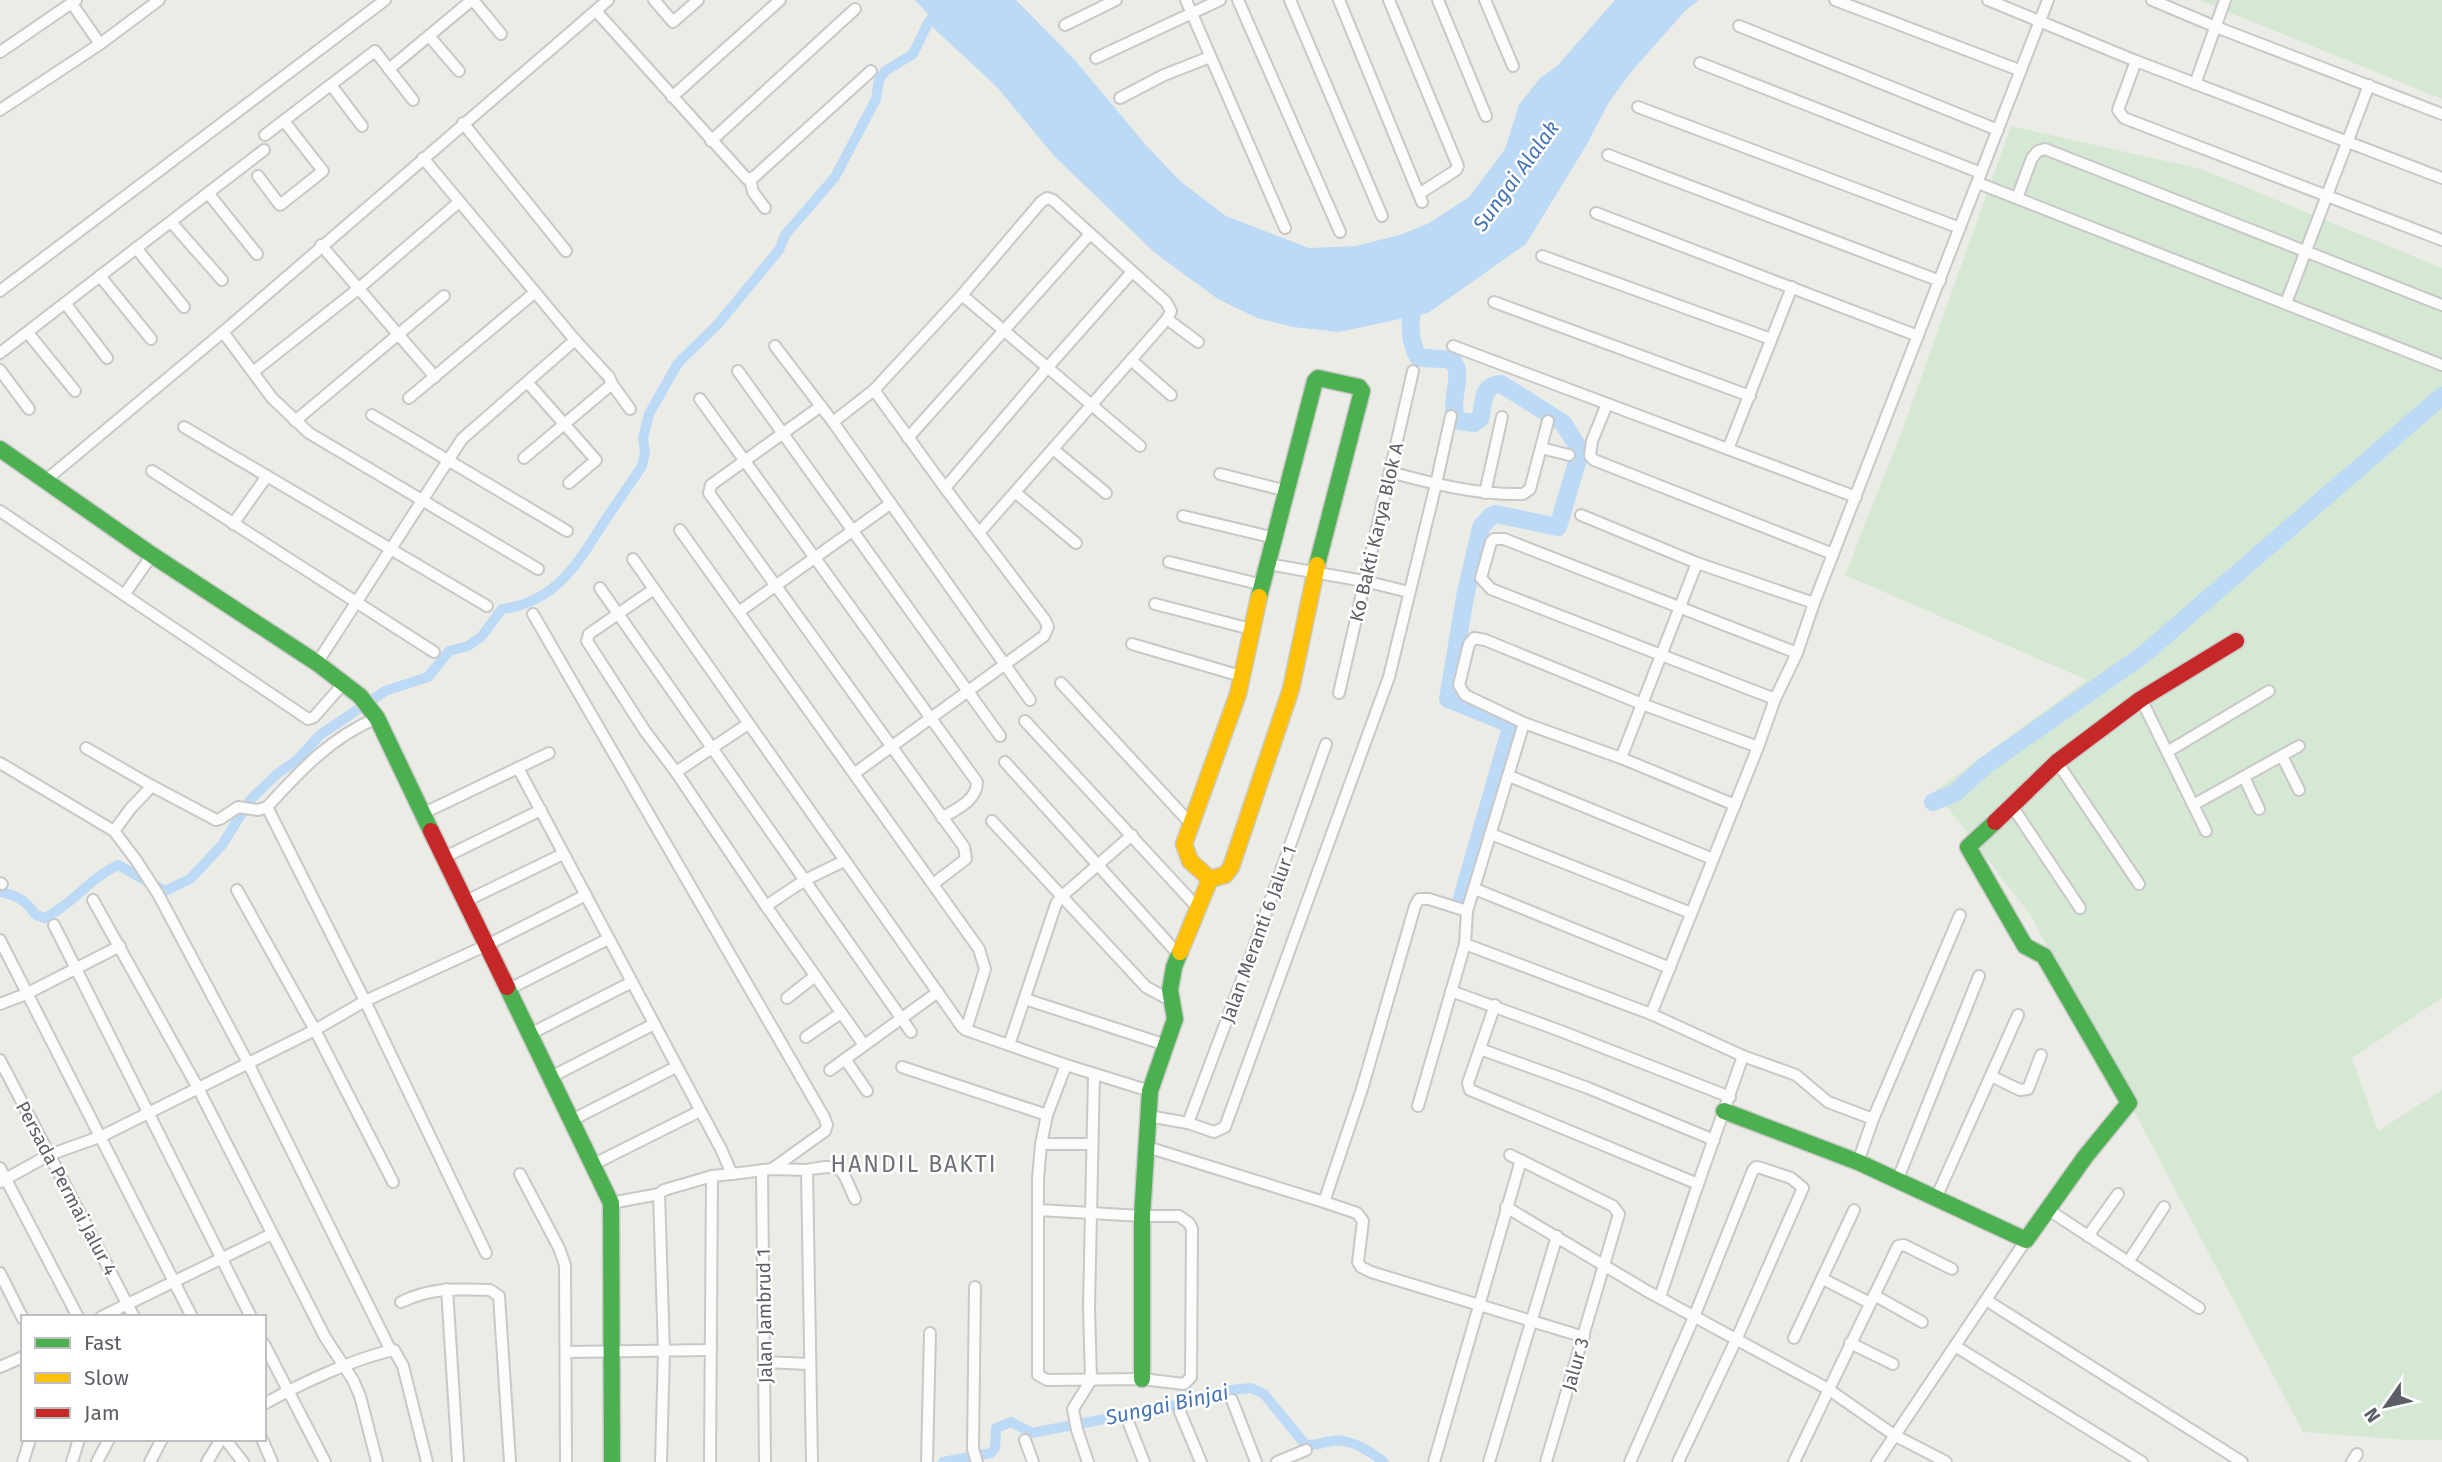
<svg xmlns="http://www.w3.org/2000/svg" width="2442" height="1462" font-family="'Fira Sans',sans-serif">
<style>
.green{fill:#d5e8d4}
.water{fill:#bcd9f6}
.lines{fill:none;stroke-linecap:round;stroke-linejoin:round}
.canal{stroke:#bcd9f6;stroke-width:10}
.river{stroke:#bcd9f6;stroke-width:18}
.street-casing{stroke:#c8c8c8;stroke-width:14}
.fast-casing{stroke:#c9c9c9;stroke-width:19}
.slow-casing{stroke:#c9c9c9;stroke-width:19}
.jam-casing{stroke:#c9c9c9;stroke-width:19}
.street{stroke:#fcfcfb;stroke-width:10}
.fast{stroke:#4caf50;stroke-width:16}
.slow{stroke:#ffc107;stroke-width:16}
.jam{stroke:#c62828;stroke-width:16}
.labels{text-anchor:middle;stroke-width:5;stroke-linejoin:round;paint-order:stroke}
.street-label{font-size:19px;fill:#5c5f65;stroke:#fff}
.water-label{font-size:21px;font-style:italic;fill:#4776b6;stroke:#fff}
.quarter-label{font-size:23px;letter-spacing:2px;fill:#6d7176;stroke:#fff}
</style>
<rect width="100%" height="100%" fill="#ecece7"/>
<g class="green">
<polygon points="2199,0 2442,0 2442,99"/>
<polygon points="2011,126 2201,169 2442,268 2442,998 2352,1058 2378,1131 2442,1090 2442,1440 2407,1440 2303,1432 2031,916 1935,791 2087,680 1845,575 1902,431"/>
</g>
<polygon class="water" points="915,0 1016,0 1074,59 1145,144 1180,181 1226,216 1309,248 1356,246 1403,234 1429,223 1469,197 1505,149 1519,105 1540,78 1557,66 1615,0 1699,0 1685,11 1632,71 1609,102 1587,144 1526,244 1428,313 1339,332 1293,327 1257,318 1218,299 1155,253 1054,156 997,87 928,23 935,22"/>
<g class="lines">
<g class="canal">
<path d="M0,892c17,3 26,9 36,23l9,3c28,-14 45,-40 73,-53l47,26 25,-12 32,-34 28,-45 27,-26 20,-14 23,-25 65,-44 43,-14 21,-26 19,-5 13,-9 21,-28c52,-6 75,-44 100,-84 13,-20 27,-39 40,-59l3,-13 -2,-15 6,-24 29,-51 40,-39 61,-74 6,-15 50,-58 41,-78 3,-19 6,-9 28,-17 15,-31 17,-23"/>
<path d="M943,1462l48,-9 4,-5 1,-20 15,-6 21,11 145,-28 54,-15 20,-2 13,6 41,50c12,3 16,-2 27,-3 17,-3 39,11 52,21"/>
</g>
<g class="river">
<path d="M1416,294c-6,22 -9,42 2,63 7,2 31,1 34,4 15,14 -7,42 7,60l15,2 6,-4c5,-16 0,-34 21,-35l62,39 15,24v12l-20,68 -62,-13 -5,2 -10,11 -16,70 -17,102 57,23 3,2 2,7 -48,167"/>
<polyline points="1933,802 1955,793 1986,765 2143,655 2442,396"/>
</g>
<g class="street-casing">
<g id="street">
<polyline points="473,0 501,34"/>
<polyline points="654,0 673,22 698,0"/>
<polyline points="1186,0 1285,228"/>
<polyline points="1238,0 1340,232"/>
<polyline points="1290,0 1382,216"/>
<polyline points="1339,0 1422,202"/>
<polyline points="1389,0 1458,166 1456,170 1419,194"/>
<polyline points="1438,0 1486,116"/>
<polyline points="1485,0 1513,66"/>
<polyline points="1835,0 2019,70"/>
<polyline points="1988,0 2136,61 2442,178"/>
<polyline points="2152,0 2216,27 2442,114"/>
<polyline points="75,8 100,44"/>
<polyline points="596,11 747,179 754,177 871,71"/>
<polyline points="1065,25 1116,0"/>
<polyline points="1739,26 1998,130"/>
<polyline points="429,36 459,71"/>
<polyline points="0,52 76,0"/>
<polyline points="1096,58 1220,0"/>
<polyline points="2136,61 2118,110 2124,118 2442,240"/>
<polyline points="1700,63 1981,173"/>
<polyline points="389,69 472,0"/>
<polyline points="2195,84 2225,0"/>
<polyline points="331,85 362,126"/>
<polyline points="672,97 780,0"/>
<polyline points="1120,98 1164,75 1210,57"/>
<polyline points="1638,107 1960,228"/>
<polyline points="0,110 100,44 159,0"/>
<polyline points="463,123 566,251"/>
<polyline points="265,135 375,51 413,100"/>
<polyline points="711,141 855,9"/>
<polyline points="1608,155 1940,281"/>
<polyline points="258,176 280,205 323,171 284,121"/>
<polyline points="750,179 753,192 765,208"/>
<polyline points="1978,183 2442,365"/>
<polyline points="208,193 257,254"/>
<polyline points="2017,198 2032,158 2038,151 2045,149 2442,305"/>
<polyline points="1596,213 1918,336"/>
<polyline points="171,222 222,280"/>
<polyline points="321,245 435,377"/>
<polyline points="136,248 184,307"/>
<polyline points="1542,256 1771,339"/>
<polyline points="100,276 151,339"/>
<polyline points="0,291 385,0"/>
<polyline points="962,295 1140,446"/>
<polyline points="1494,302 1750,396"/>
<polyline points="65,303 107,358"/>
<polyline points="2286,303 2369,85"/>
<polyline points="1167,319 1198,342"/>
<polyline points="223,332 272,398 309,433 538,569"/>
<polyline points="28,333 75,391"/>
<polyline points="775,346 833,422 1030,700"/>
<polyline points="1453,346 1856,497"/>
<polyline points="0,353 264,150"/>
<polyline points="1131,360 1171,395"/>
<polyline points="0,370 29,409"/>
<polyline points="738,371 1000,736"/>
<polyline points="253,372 358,289 459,202"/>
<polyline points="528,383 596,460 569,483"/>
<polyline points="612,384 630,409"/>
<polyline points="409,398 534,293"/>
<path d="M700,399l277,383c0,19 -21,27 -35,36"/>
<polyline points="1607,404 1592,441 1590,456 1594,460 1833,554"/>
<polyline points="821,406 711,485 709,493 964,847 966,859 933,884"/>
<polyline points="372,415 567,531"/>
<polyline points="295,421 444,296"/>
<polyline points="833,422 874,390 962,295 1041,202 1047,198 1053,200 1166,302 1171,311 1167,319 979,533"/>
<polyline points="184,427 487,606"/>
<polyline points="908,438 1090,234"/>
<polyline points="1541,448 1569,455"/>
<polyline points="1053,449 1106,493"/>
<polyline points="1728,449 1792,287"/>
<polyline points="524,458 612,384 609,377 575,340"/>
<polyline points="152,471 434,652"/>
<path d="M1390,472c44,12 87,23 133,22l7,-5 18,-68"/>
<polyline points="1220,474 1287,491"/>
<polyline points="46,480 223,332 608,0"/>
<polyline points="945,488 1047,368 1132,272"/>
<polyline points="1016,493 1076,543"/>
<polyline points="1485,493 1502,417"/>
<polyline points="0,511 308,719 314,717 343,684"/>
<polyline points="1581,515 1697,563 1814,603"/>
<polyline points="1183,516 1275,538"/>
<polyline points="233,524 267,476"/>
<polyline points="680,530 979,949 985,969 966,1030"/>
<polyline points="633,559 962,1027 966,1030 1066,1065 1150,1091"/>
<polyline points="1169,562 1263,585"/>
<polyline points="1268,564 1364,581 1409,592"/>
<polyline points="600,588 911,1032"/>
<polyline points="654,589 589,634 587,641 645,731 676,772 766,906 864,1045"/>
<polyline points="124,595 152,555"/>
<polyline points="1155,604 1251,629"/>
<polyline points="740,611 890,504"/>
<polyline points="533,614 824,1117 827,1125 825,1131 772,1169"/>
<polyline points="1132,644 1241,676"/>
<polyline points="317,663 462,439 575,340 423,158"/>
<polyline points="1061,683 1190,823"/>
<polyline points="1339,693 1413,371"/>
<polyline points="1775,699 1491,589 1481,578 1491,542 1494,539 1504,539 1797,653"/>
<polyline points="2141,699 2206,831"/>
<polyline points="1025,721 1198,908"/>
<polyline points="86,748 152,786"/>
<polyline points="2167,752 2269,691"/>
<polyline points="2282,756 2299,790"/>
<polyline points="1621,758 1697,563"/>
<polyline points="1005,762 1179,955"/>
<polyline points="2057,762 2139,884"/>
<polyline points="0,763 114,831 136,860 158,894 248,1063 391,1351"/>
<polyline points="518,768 721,1149 732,1174 712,1176 664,1190 659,1194 611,1203"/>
<polyline points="676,772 748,724"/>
<polyline points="855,773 1044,636 1048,627 1045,620 945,488 874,390"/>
<polyline points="1509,776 1713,859"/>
<polyline points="2244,777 2259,809"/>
<polyline points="1735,805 1621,758 1524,723 1465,695 1459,685 1469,644 1474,638 1485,640 1642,704 1758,747"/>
<polyline points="2193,805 2299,746"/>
<polyline points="2012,806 2080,908"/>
<polyline points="267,807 365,1001 486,1253"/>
<polyline points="424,813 549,753"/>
<polyline points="992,821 1146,987 1172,1001"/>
<path d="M114,831l17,-23 21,-22 64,34 4,-1 18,-12 20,3 9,-3c33,-36 64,-70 110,-89"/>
<polyline points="1491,834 1691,913"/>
<polyline points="445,857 541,810"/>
<polyline points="0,883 2,884"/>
<polyline points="1475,889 1670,968"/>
<polyline points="237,890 315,1030 393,1182"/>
<polyline points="93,900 198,1088 325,1337 353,1380 360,1396 377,1462"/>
<polyline points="466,901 563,854"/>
<polyline points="766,906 805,880 844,861"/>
<polyline points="1467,911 1524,723"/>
<polyline points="54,925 251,1317"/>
<polyline points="0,940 192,1317"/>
<polyline points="509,989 608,939"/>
<polyline points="1451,991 1558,1030 1730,1097"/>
<polyline points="787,998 815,976"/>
<polyline points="1025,999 1166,1045"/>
<polyline points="0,1004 26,994 120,946"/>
<polyline points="1495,1005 1468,1083 1470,1090 1698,1184 1743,1056"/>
<polyline points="1651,1014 1758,747 1775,699 1797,653 1814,603 2048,0"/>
<polyline points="530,1034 632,982"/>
<polyline points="806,1037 841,1013"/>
<polyline points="1009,1045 1056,904 1061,897 1132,835"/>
<polyline points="1480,1049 1588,1088 1714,1140"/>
<polyline points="845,1059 867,1091"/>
<polyline points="0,1060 134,1317"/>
<polyline points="902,1067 1047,1115"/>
<polyline points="830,1070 938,992"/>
<polyline points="1991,1076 2020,1090 2028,1089 2041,1055"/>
<polyline points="551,1077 654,1024"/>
<polyline points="1418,1106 1465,944 1651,1014 1743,1056 1796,1075 1828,1102 1873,1119"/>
<polyline points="1148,1116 1188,1123 1214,1132 1225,1127 1389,677 1436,484 1451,416"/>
<polyline points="572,1120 676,1067"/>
<polyline points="1188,1123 1250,958 1326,744"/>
<polyline points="1041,1144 1092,1144"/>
<polyline points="1147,1147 1324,1202 1362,1089 1415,906 1419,899 1429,899 1467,911 1465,944"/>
<polyline points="1510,1155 1613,1206 1619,1214 1546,1462"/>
<polyline points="1858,1162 1873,1119 1960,915"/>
<polyline points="594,1164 700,1111"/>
<polyline points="0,1168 78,1317"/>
<polyline points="762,1170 765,1462"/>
<path d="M807,1170c37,-7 33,-4 48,29"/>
<polyline points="520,1174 559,1248 565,1265 566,1462"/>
<polyline points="732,1174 772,1169 807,1170 812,1462"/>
<polyline points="1897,1181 1979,976"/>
<polyline points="0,1182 49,1155 102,1136 315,1030 365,1001 487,945 586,895"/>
<polyline points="659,1194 664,1351 661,1462"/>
<polyline points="1936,1198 2018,1015"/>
<polyline points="1324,1202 1357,1213 1363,1221 1358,1262 1361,1267 1371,1272 1584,1337"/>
<polyline points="1506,1207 1647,1291 1828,1389 1894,1435 1946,1462"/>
<polyline points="2047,1209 2199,1308"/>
<polyline points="1039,1210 1142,1216 1179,1216 1189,1223 1192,1229 1191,1377 1184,1384 1142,1379 1047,1380 1038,1375 1038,1179 1041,1144 1047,1115 1066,1065"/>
<polyline points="2088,1236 2118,1194"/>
<polyline points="2128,1262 2164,1207"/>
<polyline points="0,1273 23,1319"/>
<polyline points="1823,1279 1870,1303"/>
<polyline points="975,1287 973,1449 977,1462"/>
<polyline points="447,1289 458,1462"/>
<polyline points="1874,1295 1922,1322"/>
<polyline points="1660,1297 1698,1184"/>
<polyline points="1986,1300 2242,1462"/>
<path d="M401,1302c32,-15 55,-13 89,-12l9,6 11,166"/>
<polyline points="101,1317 272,1234"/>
<polyline points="1794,1338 1854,1210"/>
<polyline points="1850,1343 1893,1364"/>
<polyline points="264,1344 325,1462"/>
<polyline points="1955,1346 2142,1462"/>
<polyline points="566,1352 711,1350"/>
<polyline points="764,1362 809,1364"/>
<polyline points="0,1367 23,1357"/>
<polyline points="1232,1400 1256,1462"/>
<path d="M264,1404c36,-20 91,-46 130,-54l9,16 24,96"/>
<polyline points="1180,1412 1201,1462"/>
<polyline points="1129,1424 1144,1462"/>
<polyline points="225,1439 243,1462"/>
<polyline points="262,1439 272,1462"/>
<polyline points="1025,1440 1033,1462"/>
<polyline points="23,1462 30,1439"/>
<polyline points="72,1462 79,1439"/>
<polyline points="97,1462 109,1439"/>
<polyline points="150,1462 162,1439"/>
<polyline points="207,1462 221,1439"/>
<polyline points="710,1462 712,1176"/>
<polyline points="927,1462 930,1333"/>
<polyline points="1088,1462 1077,1430 1073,1409 1091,1380 1089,1307 1094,1074"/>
<polyline points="1277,1462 1306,1450"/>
<polyline points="1434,1462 1521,1160"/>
<polyline points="1489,1462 1557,1236"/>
<polyline points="1630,1462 1694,1317 1753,1170 1756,1167 1761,1168 1791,1178 1803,1188 1736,1340 1678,1462"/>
<polyline points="1794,1462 1898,1246 1904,1245 1952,1269"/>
<polyline points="1877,1462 2026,1240"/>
<polyline points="2352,1462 2357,1454"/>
</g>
</g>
<g class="fast-casing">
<g id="fast">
<polyline points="0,449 152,555 317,663 360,696 377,718 431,831"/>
<polyline points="1259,597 1315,381 1318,378 1359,387 1362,391 1317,565"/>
<polyline points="507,987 611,1203 612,1462"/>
<polyline points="1724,1111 1858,1162 2026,1240 2085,1157 2129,1103 2044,956 2025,946 1968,847 1995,822"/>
<polyline points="1142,1379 1142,1216 1150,1091 1175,1019 1170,990 1174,967 1180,952"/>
</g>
</g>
<g class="slow-casing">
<g id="slow">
<polyline points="1210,879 1190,861 1184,844 1238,694 1259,597"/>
<polyline points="1180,952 1210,879 1225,875 1231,867 1291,689 1317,565"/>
</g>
</g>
<g class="jam-casing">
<g id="jam">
<polyline points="1995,822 2057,762 2141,699 2236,641"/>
<polyline points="431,831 507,987"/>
</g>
</g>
<use href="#street" class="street"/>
<use href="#fast" class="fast"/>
<use href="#slow" class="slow"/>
<use href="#jam" class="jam"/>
</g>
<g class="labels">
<g class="street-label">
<text transform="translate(1376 532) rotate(-77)" y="7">Ko Bakti Karya Blok A</text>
<text transform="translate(1258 934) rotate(-70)" y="7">Jalan Meranti 6 Jalur 1</text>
<text transform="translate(67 1188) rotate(62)" y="7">Persada Permai Jalur 4</text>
<text transform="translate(764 1316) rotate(-91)" y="7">Jalan Jambrud 1</text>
<text transform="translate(1575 1364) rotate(-74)" y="7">Jalur 3</text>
</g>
<g class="water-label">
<text transform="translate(1516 176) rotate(-54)" y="7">Sungai Alalak</text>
<text transform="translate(1167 1405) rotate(-12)" y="7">Sungai Binjai</text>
</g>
<g class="quarter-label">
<text x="914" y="1172">HANDIL BAKTI</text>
</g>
</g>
<rect x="21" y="1315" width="245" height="126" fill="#ffffff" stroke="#bebfc1" stroke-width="2"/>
<rect x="35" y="1338" width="35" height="10" fill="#4caf50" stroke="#bebfc1" stroke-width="2"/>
<text x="84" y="1350" font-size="21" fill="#5c5f65">Fast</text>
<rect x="35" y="1373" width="35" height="10" fill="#ffc107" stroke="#bebfc1" stroke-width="2"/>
<text x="84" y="1385" font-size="21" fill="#5c5f65">Slow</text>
<rect x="35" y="1408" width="35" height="10" fill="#c62828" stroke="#bebfc1" stroke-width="2"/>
<text x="84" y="1420" font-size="21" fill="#5c5f65">Jam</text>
<g transform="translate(2386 1406) rotate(236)" stroke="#ffffff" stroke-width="5" paint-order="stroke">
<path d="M0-5L12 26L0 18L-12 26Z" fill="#5c5f65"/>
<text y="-10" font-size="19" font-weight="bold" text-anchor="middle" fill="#5c5f65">N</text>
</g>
</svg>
